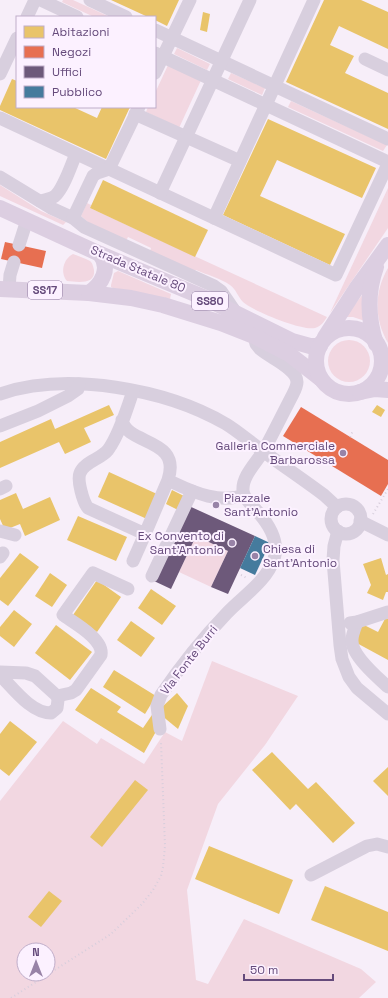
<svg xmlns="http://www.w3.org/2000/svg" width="388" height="998" font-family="'Space Grotesk',sans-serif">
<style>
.green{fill:#f2d7e1;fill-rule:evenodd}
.homes{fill:#e9c46a}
.shops{fill:#e76f51}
.offices{fill:#6d597a}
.public{fill:#457b9d}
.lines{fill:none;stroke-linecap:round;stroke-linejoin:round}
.path{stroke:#d7cedc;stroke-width:2;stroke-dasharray:1 3;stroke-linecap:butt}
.minor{stroke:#d8cfde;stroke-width:13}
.major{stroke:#dccee1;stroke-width:16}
.poi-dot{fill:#9883a7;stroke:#fcf1ff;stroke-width:1.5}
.labels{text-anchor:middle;stroke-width:4;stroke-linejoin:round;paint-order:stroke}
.shield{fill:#fcf1ff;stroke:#927ca3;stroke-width:1}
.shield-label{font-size:11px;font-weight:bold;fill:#654a7b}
.street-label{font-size:12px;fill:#654a7b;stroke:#fcf1ff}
.poi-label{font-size:12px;fill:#654a7b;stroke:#fcf1ff;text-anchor:end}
</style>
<rect width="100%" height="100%" fill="#f7eef9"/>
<g class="green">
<polygon points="63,0 73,0 110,17 94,17 62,2"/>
<polygon points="177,48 210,64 207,70 174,54"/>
<polygon points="169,63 202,78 179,128 146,112 148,107 155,107 155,93"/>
<polygon points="231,73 265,88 262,95 228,79"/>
<polygon points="291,101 387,145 383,151 288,107"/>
<polygon points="0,185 41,211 66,222 63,225 0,196"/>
<polygon points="388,188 388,228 330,313"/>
<path d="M87,203l4,2 -1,3 237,109c-3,5 -6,9 -12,11 -13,3 -62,-17 -72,-26 -5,-5 -7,-13 -13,-17 -10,-7 -23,-10 -34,-15l-2,2 -44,-21 1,-3 -23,-11 -2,4 -36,-17 -9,-8z"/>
<path d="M73,254c5,2 12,4 17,7 3,3 3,5 4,9 2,15 -17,12 -27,11 -7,-8 -4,-22 6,-27z"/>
<path d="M388,268v75c-14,-24 -14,-51 0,-75z"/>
<polygon points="118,271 171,294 170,299 113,288 111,287 111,285 114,273"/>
<polygon points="363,294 365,321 353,317 345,317"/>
<circle cx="349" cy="361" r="21"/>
<polygon points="196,536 228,551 211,587 179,572"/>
<path d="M212,661l86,35 -33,49 -47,59 -31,86 9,90 12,4 36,-65 117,50 15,13 -17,16h-359v-197l63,-80 34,23 4,-6 43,26 21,-32 17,9zM24,950h24v24h-24z"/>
</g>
<g class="homes">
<polygon points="111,0 179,0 167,26 155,20 155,17 148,17"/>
<polygon points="324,0 361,0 388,12 388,49 339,26 330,45 354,56 345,73 388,93 388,129 286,82"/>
<polygon points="203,12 210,14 207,32 200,30"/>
<polygon points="12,79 17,81 17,107 73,107 97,118 102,107 130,107 106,159 0,110 0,106"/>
<polygon points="268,119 376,168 362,198 277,160 260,196 345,234 330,265 223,215"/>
<polygon points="103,180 208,230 195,257 90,208"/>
<polygon points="109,405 114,415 84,428 91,442 65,454 59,442 0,468 0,442 51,419 55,429"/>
<polygon points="377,405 385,410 381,417 372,412"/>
<polygon points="109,472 157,494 147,519 98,497"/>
<polygon points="172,490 184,496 178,510 166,504"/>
<polygon points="16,493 23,509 50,497 60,520 25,536 20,524 5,530 0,519 0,500"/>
<polygon points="78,516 127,537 116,561 67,540"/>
<polygon points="20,553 39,567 8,606 0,600 0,578"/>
<polygon points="381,558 386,575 388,574 388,592 386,592 383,600 367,593 371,585 363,564"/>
<polygon points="50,573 67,585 52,607 35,596"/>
<polygon points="97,580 121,597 97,632 73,615"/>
<polygon points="151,589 176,606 162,625 138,608"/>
<polygon points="14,610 32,624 14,647 0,636 0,627"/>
<polygon points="386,617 388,619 388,660 353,641 362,624 378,632"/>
<polygon points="131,621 155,638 141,657 117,640"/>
<polygon points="56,625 92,652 70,680 35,653"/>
<polygon points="114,670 156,696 145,714 103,687"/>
<polygon points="91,688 121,707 117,712 143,728 154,712 159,726 144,753 75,710"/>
<polygon points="177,693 188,706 178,729 161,715 161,708"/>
<polygon points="10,721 37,742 9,776 0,769 0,734"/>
<polygon points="272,752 308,789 316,782 355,823 333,843 296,804 290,810 252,770"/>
<polygon points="388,767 388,796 373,781"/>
<polygon points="135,780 148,790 102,847 90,837"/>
<polygon points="209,846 293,880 279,914 195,879"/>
<polygon points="325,886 388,912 388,951 311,920"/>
<polygon points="49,891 62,901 41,927 28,917"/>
</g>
<g class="shops">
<polygon points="5,242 46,251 42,268 1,259"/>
<polygon points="301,407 388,460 388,484 381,496 283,436"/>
</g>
<polygon class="offices" points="189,506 255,536 228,594 211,587 228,551 196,536 171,589 154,581"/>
<polygon class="public" points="255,536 270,543 255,575 240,568"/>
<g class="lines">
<g class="path">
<polyline points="350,437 353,431"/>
<polyline points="373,514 388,489"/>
<polyline points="241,575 247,578"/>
<polyline points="11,998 111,934 142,904 153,890 161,876 163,867 165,846 161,742"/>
</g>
<g class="minor">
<polyline points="41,0 77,17"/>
<polyline points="90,0 126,17"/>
<polyline points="27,17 35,0"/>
<polyline points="155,30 388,139"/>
<polyline points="155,53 388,162"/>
<polyline points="365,59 388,70"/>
<polyline points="155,73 190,0"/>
<polyline points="0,74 17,38"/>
<polyline points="135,114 240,161"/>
<polyline points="0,118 336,275 388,164"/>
<polyline points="0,177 51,208 73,218 84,227 214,286 221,291 236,313"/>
<polyline points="160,193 250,0"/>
<path d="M40,201c5,-1 11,-2 15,-5 9,-8 16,-31 21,-42"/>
<polyline points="73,218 93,176 97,173 109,169 139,107"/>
<polyline points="214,218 314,0"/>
<polyline points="19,245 27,220"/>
<polyline points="9,289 10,275 14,262"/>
<path d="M0,394c67,-23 166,-5 226,30 13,8 24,18 37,27 20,15 41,29 61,44l13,12"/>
<path d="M122,420c5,26 60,17 46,60l-23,54 -57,-26c-5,-6 -11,-28 -8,-35 4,-11 21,-14 28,-23 11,-15 19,-41 25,-59"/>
<polyline points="0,426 38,411 68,396 78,389 79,384"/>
<path d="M174,483c21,10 47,21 70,12"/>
<polyline points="0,489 6,486"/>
<circle cx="346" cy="519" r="15"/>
<polyline points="360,521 388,535"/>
<polyline points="0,531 15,535"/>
<polyline points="338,531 334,546 333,560 340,645 342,659 349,677 357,688 388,714"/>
<polyline points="0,557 3,553"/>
<polyline points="133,561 145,534"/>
<polyline points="152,576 192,491"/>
<path d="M357,622c-2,6 -5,12 -5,18 -1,15 26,38 36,47"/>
<polyline points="350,623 357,622 388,612"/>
<path d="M0,672l26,1 9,3 22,20 1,4 -1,8 -6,5c-20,0 -38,-25 -51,-38"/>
<path d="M57,696l14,-3 5,-3 25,-35c3,-16 -27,-32 -38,-40l30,-42 35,16"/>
<path d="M160,729l-3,-23 4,-11c19,-28 42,-57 66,-82 16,-17 39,-31 47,-54 6,-18 -7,-37 -18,-49 -5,-6 -13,-12 -13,-20 -1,-14 14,-28 21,-40 10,-18 19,-37 29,-56 2,-4 4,-8 4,-12 0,-14 -27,-24 -37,-33l-4,-5 -2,-8"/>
<polyline points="311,875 367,846 377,844 388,847"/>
</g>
<g class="major">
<polyline points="0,208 100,254 205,298 292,341 310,346 320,346"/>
<polyline points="0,289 89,293 131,298 163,305 221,323 254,336 289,354 321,379"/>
<path d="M89,293c13,-9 22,-25 11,-39"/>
<circle cx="349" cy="361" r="33"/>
<polyline points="325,337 356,289 388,245"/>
<path d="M376,344c-8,-25 -9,-52 0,-77"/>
<polyline points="360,392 375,389 388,390"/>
</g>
</g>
<g class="poi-dot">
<circle cx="343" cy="453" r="4"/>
<circle cx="216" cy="505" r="4"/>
<circle cx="232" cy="543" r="4"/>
<circle cx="255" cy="556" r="4"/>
</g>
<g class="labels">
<g class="shield">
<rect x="28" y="281" width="34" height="18" rx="3"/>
<rect x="192" y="292" width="36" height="18" rx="3"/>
</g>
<g class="shield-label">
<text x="45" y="294">SS17</text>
<text x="210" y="305">SS80</text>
</g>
<g class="street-label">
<text transform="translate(138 269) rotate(23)" y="4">Strada Statale 80</text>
<text transform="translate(189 660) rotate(-52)" y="4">Via Fonte Burri</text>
</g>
<g class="poi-label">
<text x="335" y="450">Galleria Commerciale<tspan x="335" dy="14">Barbarossa</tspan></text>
<text x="224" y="502" text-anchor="start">Piazzale<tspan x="224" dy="14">Sant'Antonio</tspan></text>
<text x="224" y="540">Ex Convento di<tspan x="224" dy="14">Sant'Antonio</tspan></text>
<text x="263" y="553" text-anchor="start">Chiesa di<tspan x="263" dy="14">Sant'Antonio</tspan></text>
</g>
</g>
<rect x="16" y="16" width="140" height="92" fill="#fcf1ff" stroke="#c0aeca"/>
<rect x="24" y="26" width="20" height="12" fill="#e9c46a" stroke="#c0aeca"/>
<text x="52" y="36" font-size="12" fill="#654a7b">Abitazioni</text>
<rect x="24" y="46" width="20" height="12" fill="#e76f51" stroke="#c0aeca"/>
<text x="52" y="56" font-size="12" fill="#654a7b">Negozi</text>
<rect x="24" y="66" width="20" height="12" fill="#6d597a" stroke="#c0aeca"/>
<text x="52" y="76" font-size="12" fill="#654a7b">Uffici</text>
<rect x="24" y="86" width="20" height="12" fill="#457b9d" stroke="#c0aeca"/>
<text x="52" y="96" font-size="12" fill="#654a7b">Pubblico</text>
<g transform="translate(36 962)"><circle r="19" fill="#fcf1ff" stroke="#c0aeca"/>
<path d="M0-3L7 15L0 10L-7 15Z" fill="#9883a7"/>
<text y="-6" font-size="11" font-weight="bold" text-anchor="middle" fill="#654a7b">N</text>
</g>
<path d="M244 974v6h89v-6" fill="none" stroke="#654a7b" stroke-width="2"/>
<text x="250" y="974" font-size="12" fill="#654a7b" stroke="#fcf1ff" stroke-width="3" paint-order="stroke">50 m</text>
</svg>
